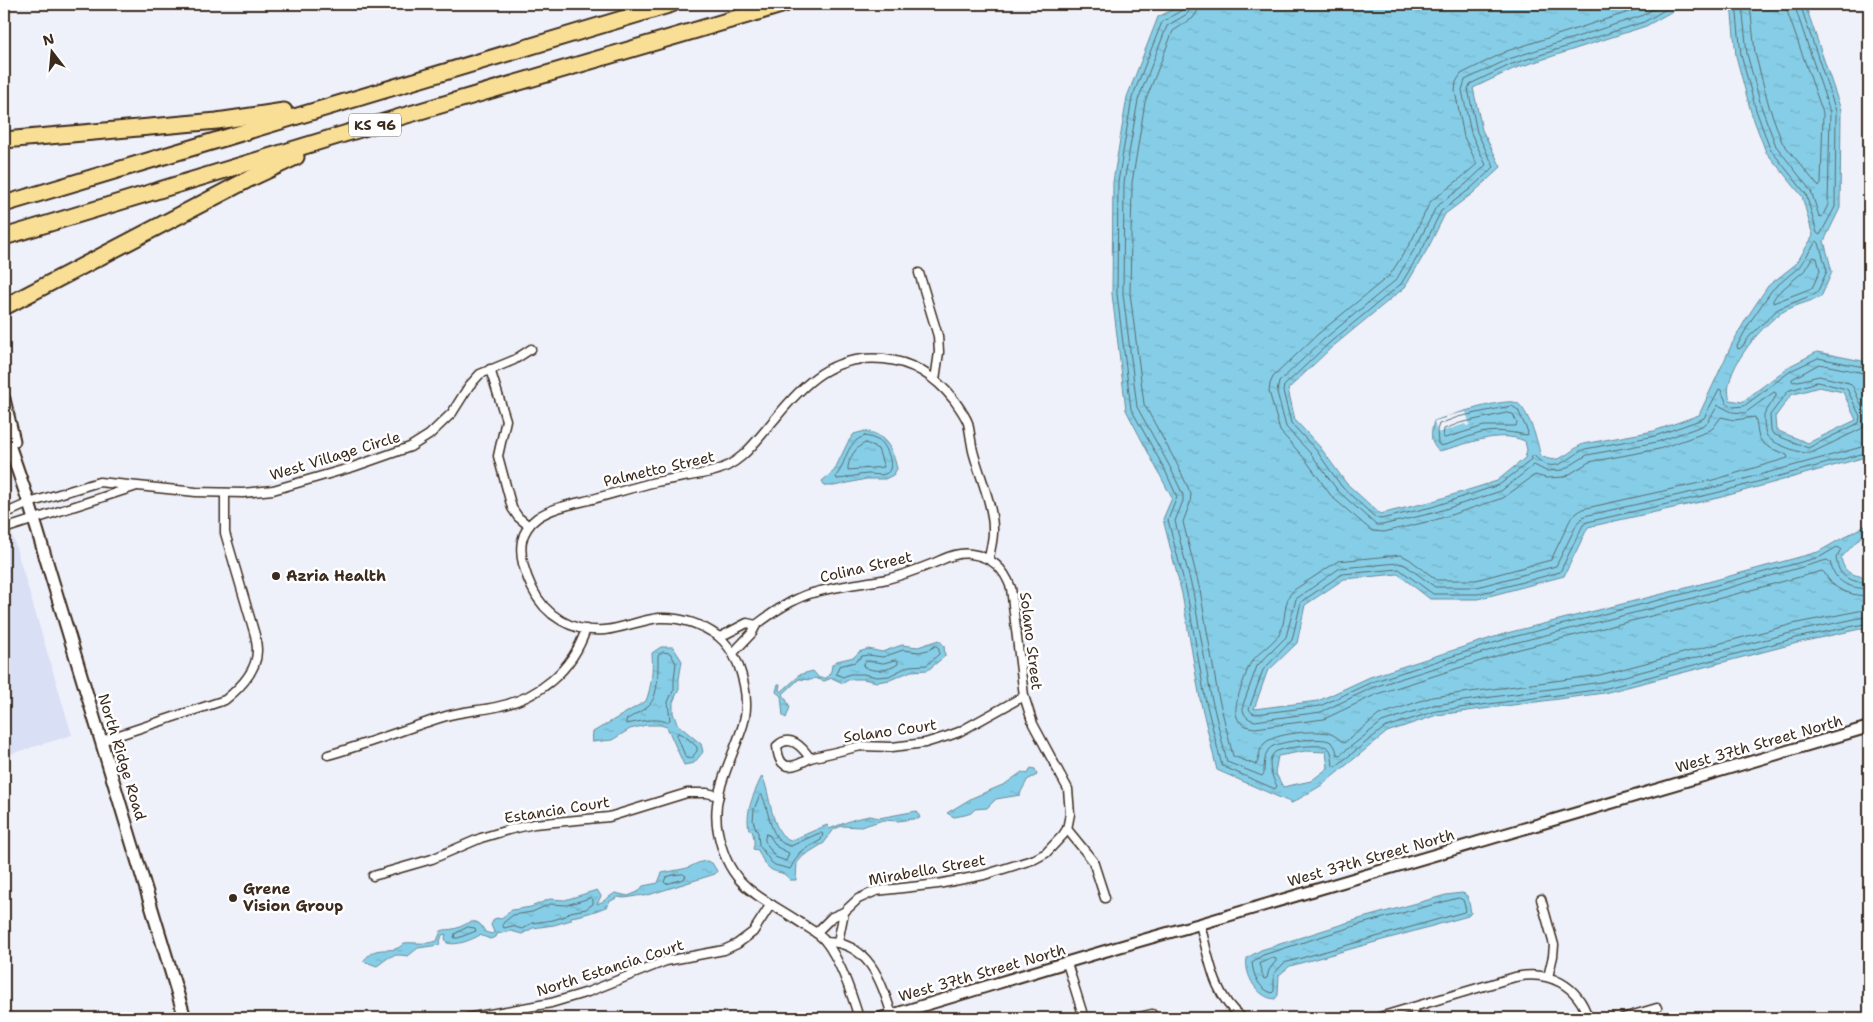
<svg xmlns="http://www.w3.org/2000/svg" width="1873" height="1022" font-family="'Shantell Sans',sans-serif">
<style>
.built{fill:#d9dff4}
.water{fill:url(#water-ripples);stroke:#688c97;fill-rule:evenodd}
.pier{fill:#eef0fa}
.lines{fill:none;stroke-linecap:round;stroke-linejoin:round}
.shore{stroke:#596c6e;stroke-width:1}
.minor-casing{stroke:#3b2a1e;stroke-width:11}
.tertiary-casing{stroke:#3b2a1e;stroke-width:14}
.secondary-casing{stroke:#3b2a1e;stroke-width:15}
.motorway-casing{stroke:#3b2a1e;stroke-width:19}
.minor{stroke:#fff;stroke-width:8}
.tertiary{stroke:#fff;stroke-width:10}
.secondary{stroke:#fff;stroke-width:11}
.motorway{stroke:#f9df96;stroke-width:15}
.poi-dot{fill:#3b2a1e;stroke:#fff;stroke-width:2}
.labels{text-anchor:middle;stroke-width:5;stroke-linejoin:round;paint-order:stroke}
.shield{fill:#fff;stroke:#766a62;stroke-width:1}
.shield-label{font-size:14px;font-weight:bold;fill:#3b2a1e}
.street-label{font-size:15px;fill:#3b2a1e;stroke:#fff}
.poi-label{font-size:15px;font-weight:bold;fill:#3b2a1e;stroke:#fff;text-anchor:start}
</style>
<defs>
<pattern id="water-ripples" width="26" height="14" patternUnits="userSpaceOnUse" patternTransform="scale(1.25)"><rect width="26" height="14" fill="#86cee7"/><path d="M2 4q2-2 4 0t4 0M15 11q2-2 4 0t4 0" fill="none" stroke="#75b1c6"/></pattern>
</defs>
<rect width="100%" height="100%" fill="#eef0fa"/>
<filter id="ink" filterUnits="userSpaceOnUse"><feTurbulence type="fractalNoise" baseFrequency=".02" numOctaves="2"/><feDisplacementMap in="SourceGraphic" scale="10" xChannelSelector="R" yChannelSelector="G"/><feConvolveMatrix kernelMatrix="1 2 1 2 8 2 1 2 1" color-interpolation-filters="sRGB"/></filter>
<g filter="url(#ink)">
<polygon class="built" points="4,508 72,735 4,756"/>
<g class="water">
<path d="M1184,4h501l-39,22 -133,43 -40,19 9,42 19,37 -28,26 -28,21 -17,34 -23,39 -74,61 -43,41 7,31 25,27 26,36 34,31 50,-12 67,-21 28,-23 2,-8 -2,-9c-28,-12 -58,4 -86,10 -10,-8 -8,-19 -5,-30 14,-5 72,-24 83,-18 10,5 22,40 23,52 18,12 27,-3 43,-11l71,-13 45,-16 33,-71 14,-25 22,-33 28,-22 17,-28 -11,-40 -36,-44 -15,-40 -15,-56 -5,-52h74l36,106 -1,98 -16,33 8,31 -11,25c-13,5 -29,9 -40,16 -21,14 -61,61 -51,87l12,2 48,-36 27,-14 50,10 2,3v91l-151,42 -130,29 -24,49 -86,23h-48l-32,-25 -54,5 -39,26 -8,38 -30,29 -13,37 64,-8 52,-24 137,-44 179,-45 132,-36 51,-29v5l-28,30c4,18 12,16 28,20v49l-68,15 -197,51 -167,22 -50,17 -65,53 -30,18 -75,-33 -17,-71 -18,-105 -19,-75 9,-21 -46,-88 -14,-116 1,-112 14,-85 31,-80zM1819,387l24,5 13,28 -48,23 -32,-13 -1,-13 16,-22zM1305,751l21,1 2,16 -17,13 -28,6 -8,-15 3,-16z"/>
<path d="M865,431c21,3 28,19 32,38l-4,6 -8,4h-19l-32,7h-9l-3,-5 12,-10 14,-29 6,-8z"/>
<polygon points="939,640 944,646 945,656 928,670 911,671 890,680 877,682 863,679 850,679 843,683 832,678 824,681 815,678 811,680 799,679 783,694 790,707 786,718 783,716 781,696 776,692 778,684 780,684 779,690 781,692 798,677 798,675 813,671 819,678 827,678 831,671 832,665 837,661 854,657 859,652 868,649 882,652 902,645 918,647"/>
<path d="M661,647h12l9,14 -3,18v10l-6,13v11l4,11 24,20 2,8 -9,11 -10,2 -17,-38 -7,-2h-14l-16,4 -18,11 -20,2 1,-10 53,-31c6,-16 7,-31 6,-48z"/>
<path d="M1031,768l4,1 2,6 -10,5c-2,6 -5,8 -7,15l-24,4 -9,9 -12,1 -4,4 -6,2 -11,2 -7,-4 25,-15 33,-14 17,-12 6,2z"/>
<path d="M762,776c9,17 8,56 28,65l37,-16 2,4 26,-10 15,-3 9,2 38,-7 3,7 -22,3 -15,-1 -22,7 -19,-1 -8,3 -10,14 -21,13 -6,7 -1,17h-6c-7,-9 -9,-6 -18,-10 -7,-4 -11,-13 -14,-20l-5,-1c2,-5 1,-13 -1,-18l-3,-1c-4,-19 5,-37 13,-54z"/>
<path d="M707,861l5,2 5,8 -2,3 -70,22c-9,-2 -17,4 -27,1l-9,5 -1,4c-12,5 -23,9 -37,11v3l-17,5 -21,3 -11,6 -11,-3 -14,3 -1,3 -6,2 -10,-4c-9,5 -23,11 -33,8l-2,-5 1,-4 -4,1 -3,10 -21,3 -10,8c-18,-3 -18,1 -31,10l-14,-5c4,-4 8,-9 13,-10 11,-3 20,2 28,-8 11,-1 21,2 33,-2l4,-10c5,-2 8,-1 12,-2 13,-2 23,-17 32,3l7,2 2,-2 -3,-7 3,-6 3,-1 3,1 12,-9 19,-3 19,-8 15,1 32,-10 4,6 -4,8 5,-2 13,-9 13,3 10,-4 5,-6 15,-3 4,-10c7,-1 14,-3 21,-4 8,-1 12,-7 24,-8z"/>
<path d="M1462,893l3,1 3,3 3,16 -3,3 -178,50 -11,9 -1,20 -3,4c-18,-1 -31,-25 -28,-41l14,-8 98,-31 87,-24z"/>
</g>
<polygon class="pier" points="1466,412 1470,425 1466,426 1465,424 1437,433 1434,421 1446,418 1445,414 1446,413 1447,416"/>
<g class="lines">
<g class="shore">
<path d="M1185,4l-3,6 -20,12 -30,76 -14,84 -1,112 14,115 34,61 12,27 -9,23 19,73 18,105 17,68 53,23 2,-3c-5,-9 -11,-24 -3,-33 5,-6 47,-9 53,-6 6,3 5,14 6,19l2,1 49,-39 52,-17 167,-22 197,-52 69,-14"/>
<path d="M1191,4l-1,5 -3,5 -20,12 -29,74 -14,83 -1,111 14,113 33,60 13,28v6l-8,20 18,71 18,104 16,66 35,14 2,-2c0,-7 0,-21 6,-26 8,-7 50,-11 59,-7 6,3 7,8 8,13l3,1 42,-33 52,-17 168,-23 196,-51 71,-15"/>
<path d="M1199,4l-2,8 -4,6 -20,13 -28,71 -13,81 -2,110 14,111 33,60 14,30 -1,9 -7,19 17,68 18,105 15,61 23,9c4,-6 2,-15 8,-21 9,-11 54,-15 67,-10 5,2 9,6 13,9l35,-28 53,-18 168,-22 197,-52 72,-14"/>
<path d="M1647,4l-9,5 -131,42 -46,23 -5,8 -1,9 9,46 13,27 -16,14 -31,24 -18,38 -22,35 -72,59 -45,43 -3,7 -1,7 11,40 25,28 27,38 40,34 12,1 51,-12 68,-22 32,-23 11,3 19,-1 24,-15 70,-13 48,-17 6,-4 8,-11 14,3 20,-3c2,6 2,11 3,17 3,13 18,16 29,21l1,3 -75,22 -131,29 -11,9 -20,42 -75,20h-39l-28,-21 -8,-4 -63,6 -44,29c-12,11 -7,29 -14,43 -5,9 -21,19 -28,28 -4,5 -6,14 -9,21 -6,18 -17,43 12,46l69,-9 53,-25 135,-43 179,-45 131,-35c4,2 4,6 7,9 9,12 26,16 40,16"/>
<path d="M1663,4l-22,12 -132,43 -44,21 -3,10 9,43 15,32 -20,19 -30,23 -18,36 -22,37 -73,60 -44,42 -2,10 9,35 25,27 27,37 38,34h6l51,-12 68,-22 33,-26 12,6 17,-1 24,-15 70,-13 45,-16 6,-4 10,-17 14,7 13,1 29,-21 2,1v3l-12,19c0,6 0,15 3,21 4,7 36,19 44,17l50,-24 5,-5v-9l-13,-28 -4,-4 -30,-7 -25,6 -2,-1v-2l27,-15 50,10"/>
<path d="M1675,4l-31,18 -132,42 -42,20 -2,5 9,43 17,35 -24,22 -29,22 -17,35 -23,38 -73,60 -44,42 -1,5 8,32 25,27 26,37 34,31 5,1 51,-12 67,-22 30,-23 4,-7c3,2 7,7 12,9 15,6 27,-9 40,-15l70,-13 45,-16 4,-2 15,-29 2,1 6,14 7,3 10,-1 48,-36 26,-12 51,10"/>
<polyline points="1736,4 1741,55 1756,110 1770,149 1806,194 1817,233 1820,235 1835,207 1836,111 1800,4"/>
<polyline points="1742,4 1747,54 1762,109 1776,146 1811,191 1819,216 1822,217 1828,205 1830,112 1794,4"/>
<polyline points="1750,4 1755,53 1769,106 1782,142 1819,187 1821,184 1823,113 1787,11 1786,4"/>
<polygon points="1817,241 1819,243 1827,271 1817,293 1778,309 1750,336 1741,348 1738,349 1737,346 1750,322 1772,290 1799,267"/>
<polygon points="1813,257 1817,258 1820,271 1812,288 1773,303 1773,300 1777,294 1804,271"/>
<polygon points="1818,382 1847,389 1860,416 1859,423 1808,448 1773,434 1771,430 1770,415 1788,391"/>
<path d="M1512,406l6,4 10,22 -1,3c-13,-2 -26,-5 -40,-3 -15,2 -30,10 -46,14l-3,-2 -1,-14 2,-6 19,-7z"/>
<polygon points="1507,413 1513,414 1517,423 1516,426 1484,426 1445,438 1443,437 1444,429 1460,423"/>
<path d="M865,436c6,1 14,4 18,8 5,6 12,24 4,29 -5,3 -13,1 -19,1 -11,0 -21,5 -31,5l-1,-3c11,-13 9,-34 29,-40z"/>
<path d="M866,443l12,6 6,18 -36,3c-1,-9 8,-25 18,-27z"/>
<path d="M1869,445l-154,42 -131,29 -6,6 -22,44 -79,21h-42l-30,-22 -6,-2 -59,5 -44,31 -10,38 -29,29 -14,39c-1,8 3,14 12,16l66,-9 53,-25 136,-43 179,-45 138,-39 3,2c5,21 19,26 39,27"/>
<path d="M1869,452l-153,41 -129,29 -4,3 -23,47 -82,22h-45l-34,-25 -57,5 -41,28 -9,38 -29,30 -14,39 3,4 4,1 64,-8 52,-24 137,-44 178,-45 133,-36 17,-10 4,2 -5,9c3,21 14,23 33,25"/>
<polygon points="936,646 939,648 939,654 927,665 909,666 889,676 877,677 863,674 850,674 843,677 836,674 839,666 855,662 862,656 868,655 883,657 903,650 919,652 928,650"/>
<path d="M663,652l7,1 6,10 -2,16v10l-6,13 2,18 -3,2c-14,-5 -27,0 -41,2v-4c6,-4 20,-11 24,-16 9,-10 8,-35 8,-48z"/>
<path d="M896,660l2,1v3c-10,7 -25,9 -35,2l2,-4 4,-1 14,2z"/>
<polygon points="678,733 685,736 697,747 697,751 691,759 686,758 677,736"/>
<path d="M762,795c8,16 7,48 29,51l26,-12 4,-1 2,1 -2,6 -21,12 -10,17 -15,-4 -4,-3 -12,-17 -1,-12 -5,-12 1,-12 5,-12z"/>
<polygon points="766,834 769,835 777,847 789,853 786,861 775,857 765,841"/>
<polygon points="683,874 686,876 684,879 666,884 664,882 666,877 673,875"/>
<polygon points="591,898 593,900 593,904 586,909 570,912 566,916 553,920 532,923 522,929 512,926 504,928 503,926 503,923 513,915 532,912 550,904 566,905"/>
<path d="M1459,898l4,2 3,10 -2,2 -180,51 -10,11v17l-2,2c-13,-4 -19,-18 -20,-31l11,-7 98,-31z"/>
<polygon points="468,927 475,928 476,931 458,938 454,938 455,934"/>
<polygon points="1273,958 1276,959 1276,961 1269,970 1267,978 1264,979 1259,964"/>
</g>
<g class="minor-casing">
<g id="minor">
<polyline points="919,273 938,336 939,352 935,380"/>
<polyline points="490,369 506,420 498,456 512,508 518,517 529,526"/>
<polyline points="4,514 29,503 99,482 196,492 243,493 273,490 353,467 410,447 429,435 452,413 469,386 480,374 514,360 531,349"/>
<polyline points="4,529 134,487"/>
<path d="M756,625c17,-13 33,-24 53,-31 25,-8 52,-10 78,-15 16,-4 32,-10 47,-16 12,-5 23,-11 37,-9 21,3 33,14 40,34l13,108 9,28 35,65 2,25 -3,15 -4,6 -17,18 -11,6 -51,16 -46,9 -62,7 -18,8 -14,13 -12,5 -16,16"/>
<polyline points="720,637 747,623 756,625 752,633 733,653"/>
<path d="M101,741l124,-41c15,-12 32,-29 32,-49 0,-5 -1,-11 -2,-16l-30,-102v-40"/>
<path d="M328,755c39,-11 77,-26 115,-38 17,-6 35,-6 53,-10 43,-9 76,-36 90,-78"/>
<path d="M810,758c-18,11 -31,14 -33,-12 13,-13 25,1 33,12l51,-12 31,1 33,-4 23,-7 11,-4 65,-36"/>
<polyline points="1067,829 1093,861 1105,898"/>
<polyline points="373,876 432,859 481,838 508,830 534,824 609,817 687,793 707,793 719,796"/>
<polyline points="1541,899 1554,945 1553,956 1548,977"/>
<path d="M1200,924c9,33 13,72 42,94"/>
<path d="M826,942c43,0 55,39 66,73"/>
<polyline points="838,942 844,912"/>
<polyline points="1067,963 1084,1018"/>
<polyline points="1413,1008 1417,1018"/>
<polyline points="467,1018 551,1003 588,992 666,961 724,950 737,944 753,932 771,904"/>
<path d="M859,1018c-7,-23 -18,-56 -33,-76 -5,-7 -14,-12 -22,-17 -42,-29 -75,-35 -86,-93 -8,-37 14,-72 25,-107 6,-19 2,-42 -5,-61 -5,-11 -11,-21 -20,-28 -17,-12 -38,-19 -59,-18 -18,2 -36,10 -54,12 -32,3 -60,-14 -73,-42 -7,-15 -13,-31 -10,-47 2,-9 7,-17 15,-23 14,-10 35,-14 52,-18 23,-6 45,-13 67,-18 18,-4 37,-6 55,-10 30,-7 44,-30 63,-52 30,-37 58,-66 110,-61 29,3 52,18 70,41 5,7 11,15 14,23 2,9 3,19 5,28 6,24 21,55 20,81 0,9 -3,18 -4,27"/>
<polyline points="1135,1018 1152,1014"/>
<path d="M1376,1018l139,-41c34,-7 63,8 73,41"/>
<polyline points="1623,1018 1657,1008"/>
</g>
</g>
<g class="tertiary-casing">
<path id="tertiary" d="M881,1018c106,-31 212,-65 319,-94l669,-197"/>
</g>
<g class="secondary-casing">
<g id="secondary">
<polyline points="4,399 14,441"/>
<polyline points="4,430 29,503 185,1018"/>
</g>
</g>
<g class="motorway-casing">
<g id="motorway">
<polyline points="4,140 217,121 284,111"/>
<polyline points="4,204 672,4"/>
<polyline points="4,237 400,117 785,4"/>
<polyline points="4,307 247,180 296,157"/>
</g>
</g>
<use href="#minor" class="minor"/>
<use href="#tertiary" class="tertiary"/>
<use href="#secondary" class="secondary"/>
<use href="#motorway" class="motorway"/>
</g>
</g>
<g class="poi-dot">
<circle cx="276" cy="576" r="5"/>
<circle cx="233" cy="898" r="5"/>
</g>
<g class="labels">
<rect class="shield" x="349" y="113.5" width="52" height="23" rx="4"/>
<g class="shield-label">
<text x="375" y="130">KS 96</text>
</g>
<g class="street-label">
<text transform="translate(335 456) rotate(-17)" y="5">West Village Circle</text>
<text transform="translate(659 469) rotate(-13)" y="5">Palmetto Street</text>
<text transform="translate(866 567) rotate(-13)" y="5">Colina Street</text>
<text transform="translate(1031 641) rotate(83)" y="5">Solano Street</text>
<text transform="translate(890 731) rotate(-8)" y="5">Solano Court</text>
<text transform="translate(1759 744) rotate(-16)" y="5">West 37th Street North</text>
<text transform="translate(122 757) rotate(73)" y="5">North Ridge Road</text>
<text transform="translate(557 810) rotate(-9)" y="5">Estancia Court</text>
<text transform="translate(1371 858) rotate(-16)" y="5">West 37th Street North</text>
<text transform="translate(927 870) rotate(-10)" y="5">Mirabella Street</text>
<text transform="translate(610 968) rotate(-18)" y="5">North Estancia Court</text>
<text transform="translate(982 973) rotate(-16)" y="5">West 37th Street North</text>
</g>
<g class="poi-label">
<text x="286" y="581">Azria Health</text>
<text x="243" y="894">Grene<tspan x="243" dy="17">Vision Group</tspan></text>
</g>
</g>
<rect width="1873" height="1022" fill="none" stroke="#fff" stroke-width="20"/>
<rect x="10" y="10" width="1853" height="1002" fill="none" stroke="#3b2a1e" stroke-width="2" filter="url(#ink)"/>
<g transform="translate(52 52) rotate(344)" stroke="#ffffff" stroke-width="4" paint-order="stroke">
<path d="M0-4L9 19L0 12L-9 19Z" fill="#3b2a1e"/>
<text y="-8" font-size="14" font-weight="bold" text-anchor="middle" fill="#3b2a1e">N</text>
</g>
</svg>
